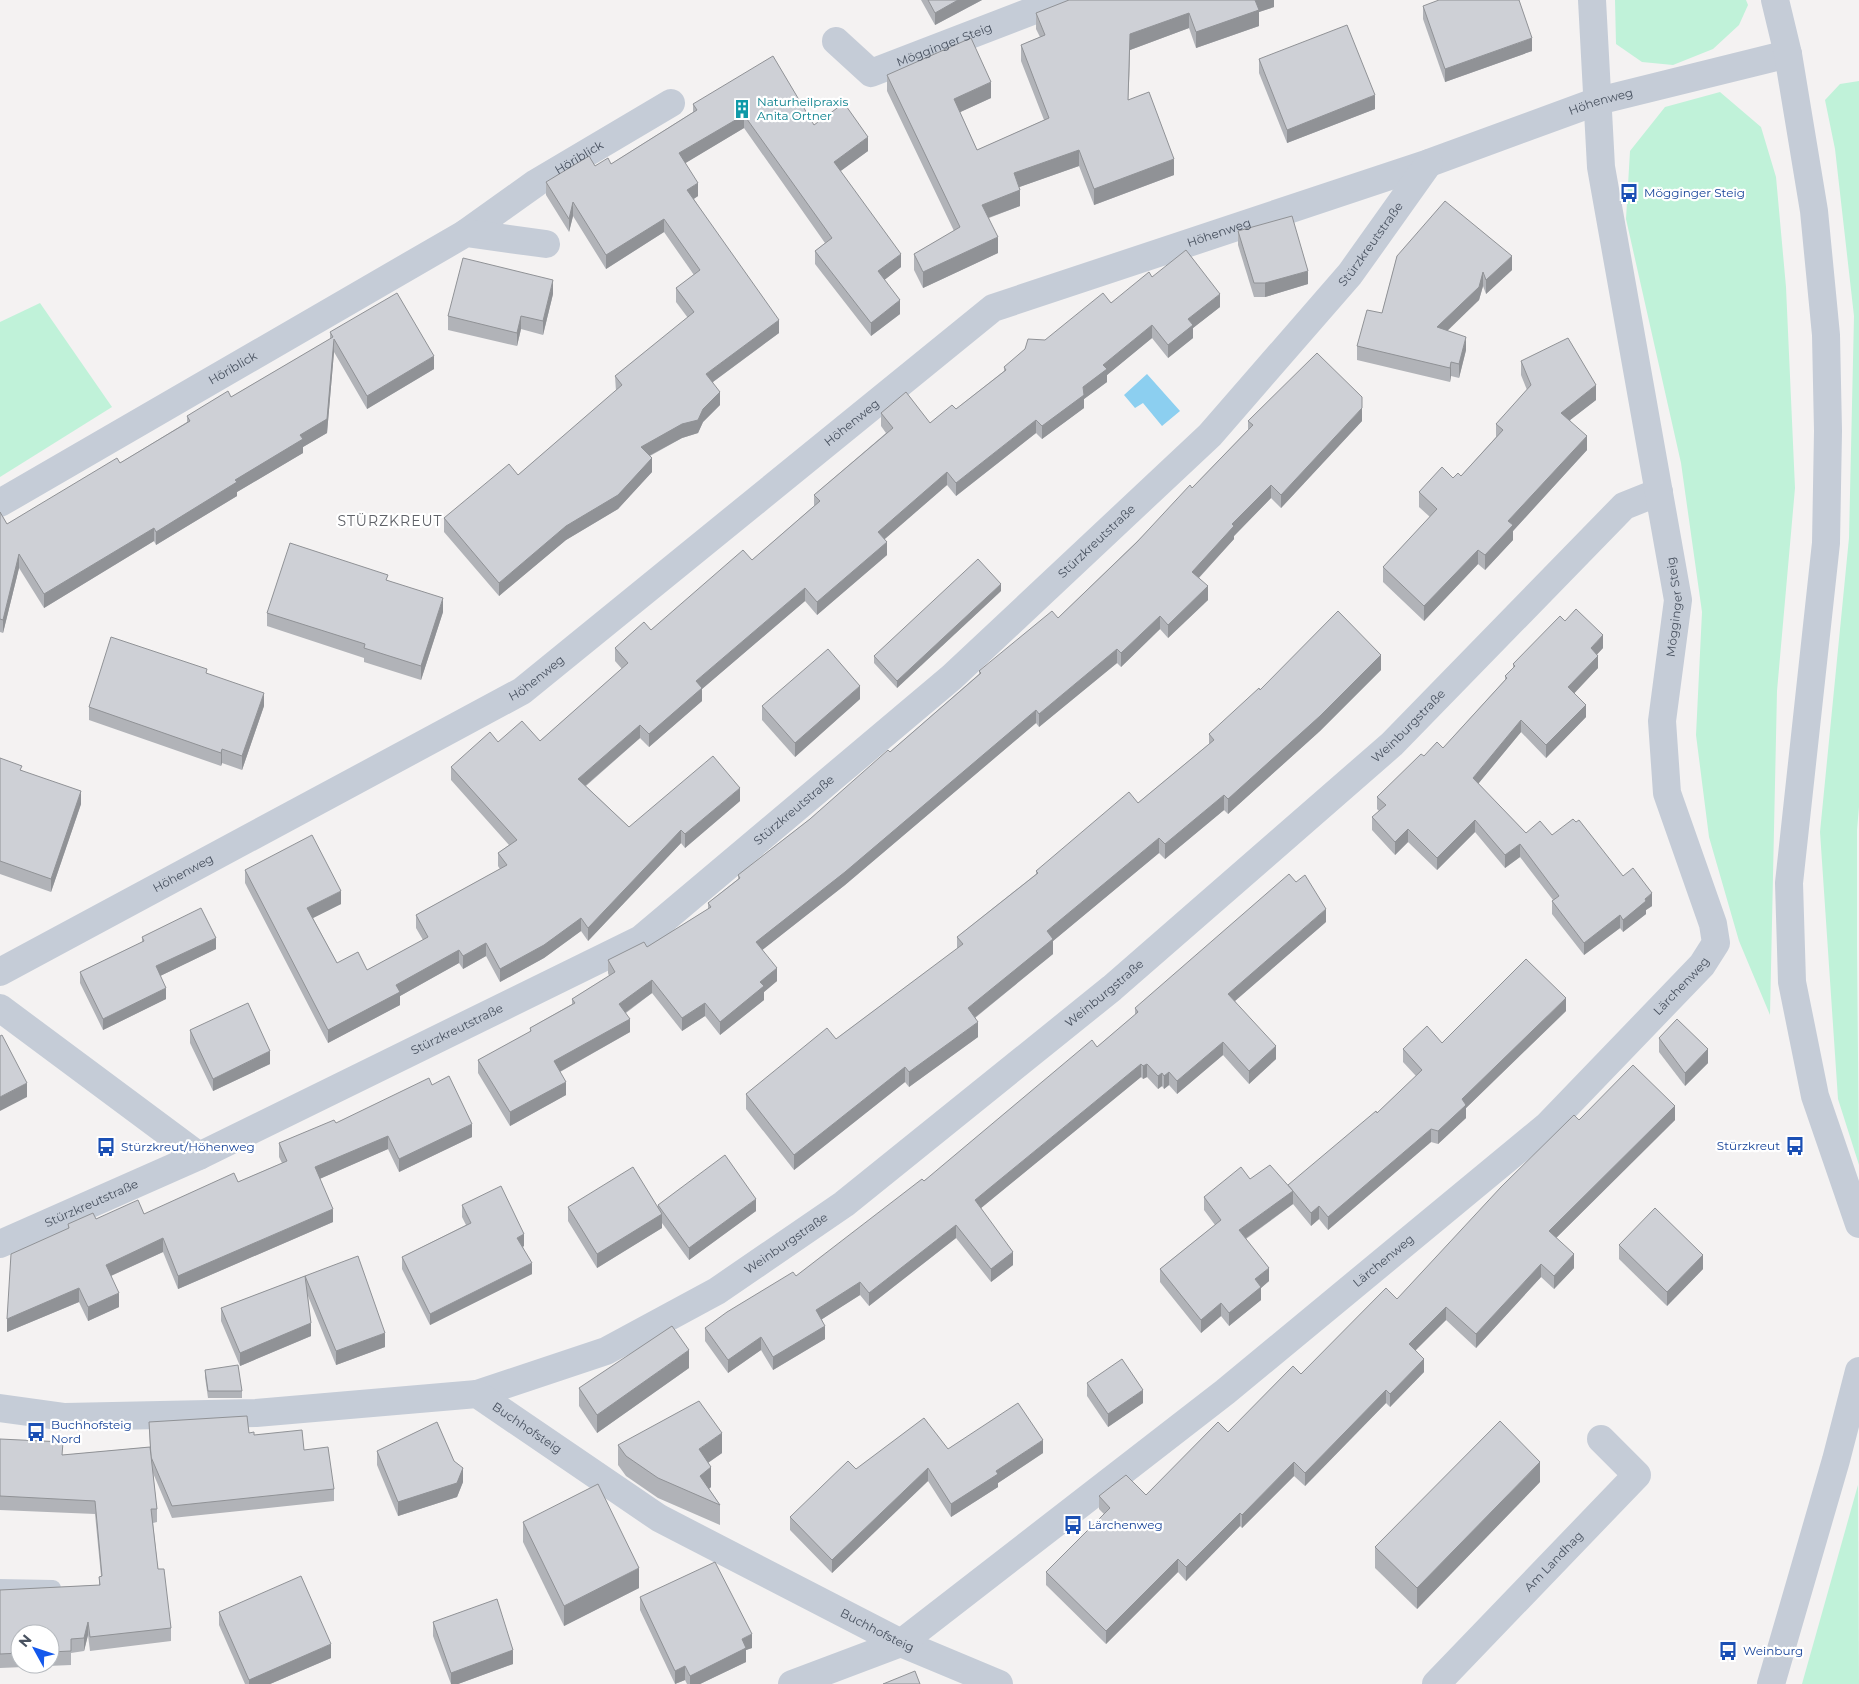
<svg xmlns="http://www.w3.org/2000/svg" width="1859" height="1684" font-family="Montserrat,sans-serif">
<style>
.green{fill:#c0f2d9}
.water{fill:#8ccff0}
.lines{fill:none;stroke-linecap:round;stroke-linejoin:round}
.service{stroke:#c5ccd7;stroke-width:16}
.minor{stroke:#c5ccd7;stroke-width:28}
.tertiary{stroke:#c5ccd7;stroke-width:28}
.wall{fill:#b1b3b8;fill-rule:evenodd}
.shaded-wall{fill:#909296}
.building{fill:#ced0d6;stroke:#909296}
.labels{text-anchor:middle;stroke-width:4.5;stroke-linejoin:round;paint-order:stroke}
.street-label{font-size:12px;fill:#495260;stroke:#fff}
.culture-label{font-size:12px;fill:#0d838f;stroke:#fff;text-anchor:start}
.transit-label{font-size:12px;fill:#164399;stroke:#fff;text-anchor:start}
.neighbourhood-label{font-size:14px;letter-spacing:1px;fill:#5e6167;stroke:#fff}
</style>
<rect width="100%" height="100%" fill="#f4f2f2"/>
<g class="green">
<polygon points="1615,0 1746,0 1748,5 1739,25 1713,49 1673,65 1642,62 1616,44"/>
<polygon points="1859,81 1859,807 1857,830 1857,945 1859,1165 1838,1099 1820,832 1849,538 1854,316 1835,149 1825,100 1840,84"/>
<polygon points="1720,92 1761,127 1776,177 1786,287 1795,488 1777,691 1770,1015 1739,941 1709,837 1696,735 1702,612 1681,463 1626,219 1630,151 1665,107"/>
<polygon points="40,303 112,407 0,477 0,322"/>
<polygon points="1858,1485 1859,1684 1802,1684"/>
</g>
<polygon class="water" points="1147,374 1180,411 1162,426 1143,403 1135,408 1124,395"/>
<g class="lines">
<polyline class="service" points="0,1587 53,1588"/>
<g class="minor">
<path id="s1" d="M836,41l35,32 190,-73"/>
<path id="s2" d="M466,233l70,-50 135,-80"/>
<path id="s3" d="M0,503l466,-270 80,11"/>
<path id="s4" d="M0,972l522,-281 471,-383 436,-145 169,-62 190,-47"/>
<polyline points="0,1008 199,1156"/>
<path id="s5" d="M0,1244l199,-88 442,-217 311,-262 258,-242 140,-161 79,-111"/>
<path id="s6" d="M477,1394l129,-43 111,-60 127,-87 268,-216 280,-244 232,-238 35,-14"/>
<path id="s7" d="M0,1408l65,9 191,-4 221,-19 182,124 242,125 98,41"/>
<path id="s8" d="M792,1684l109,-41 324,-251 323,-267 154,-160 14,-22 -3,-19 -46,-131 -5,-72 16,-121 -77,-433 -9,-167"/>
<path id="s9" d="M1436,1684l201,-209 -36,-36"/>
</g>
<g class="tertiary">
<polyline points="1775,0 1788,54 1814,211 1826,335 1828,431 1826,543 1789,883 1792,982 1815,1096 1859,1224"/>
<polyline points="1771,1684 1836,1460 1859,1371"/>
</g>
</g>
<g class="wall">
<polygon points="921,0 982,0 935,25"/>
<polygon points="1274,0 1274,7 1259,12 1259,26 1196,48 1189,28 1130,50 1128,100 1174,175 1094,205 1079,166 1019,187 1020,206 989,218 998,253 923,288 914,270 914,254 954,231 887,91 887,75 991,98 960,112 977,150 1044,120 1021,61 1021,45 1040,37 1036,29 1036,13"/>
<polygon points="1423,6 1532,51 1445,82 1423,19"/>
<polygon points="1259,59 1375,109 1287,143 1259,73"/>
<polygon points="693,104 814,125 868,151 840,171 901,267 884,280 900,314 871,336 815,264 815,251 825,243 744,128 685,163 698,196 694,199 779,333 713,382 720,405 703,422 698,433 682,438 650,456 652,472 618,509 566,540 499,596 444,532 444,518 518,475 616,391 615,376 688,318 676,302 676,288 694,275 664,232 606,269 573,216 569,232 546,195 546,182 595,166 611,164 693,112"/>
<polygon points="1238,231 1308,284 1265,297 1254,297 1238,245"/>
<polygon points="1397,256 1512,270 1486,294 1483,286 1479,300 1447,330 1466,350 1459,378 1451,376 1450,382 1357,360 1357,346 1382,313"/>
<polygon points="1152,277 1220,307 1193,328 1193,338 1168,358 1152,338 1107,375 1107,382 1084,399 1084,408 1042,439 1036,433 956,496 947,485 884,539 887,555 817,615 805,601 702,689 702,701 649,747 640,738 586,786 629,827 740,801 685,848 681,843 588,941 581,931 544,958 500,982 486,956 463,969 459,963 400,996 400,1005 328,1043 245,883 245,870 341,904 313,918 337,963 367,970 423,940 416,928 416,915 500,869 498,866 498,853 509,845 451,780 451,767 498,742 540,741 622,669 615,661 615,648 651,630 752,560 814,506 814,495 886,433 881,426 881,413 930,423 956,409 1004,371 1004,367 1045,340 1111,303"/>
<polygon points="553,294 543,335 521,329 517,346 448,330 448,316"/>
<polygon points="330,332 434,369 367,409 334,352 327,433 303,447 303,453 237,492 237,496 156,545 154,541 44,608 19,568 3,633 0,632 0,512 7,524 120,463 187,422 187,416 231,397 330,339"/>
<polygon points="1521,361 1596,400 1570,420 1587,450 1513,531 1513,540 1485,570 1478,564 1424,621 1383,582 1383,567 1430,517 1419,507 1419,492 1453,478 1461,476 1496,437 1496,424 1527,390 1521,375"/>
<polygon points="1248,421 1362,421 1281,508 1271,498 1234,536 1234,539 1199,578 1208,600 1168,638 1160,629 1121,667 1117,663 1039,727 1036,723 845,885 762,950 777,981 764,992 764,1000 720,1035 705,1016 682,1031 652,993 626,1013 630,1032 560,1072 566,1095 510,1126 478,1073 478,1060 530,1032 530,1028 572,1004 572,999 609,976 608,973 608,960 647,947 708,909 708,903 738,879 738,875 810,819 890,752 979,674 979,671 1058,618 1192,488 1248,430"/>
<polygon points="388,581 443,612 421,680 364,662 364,658 267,626 267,613"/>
<polygon points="1001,591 897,688 874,663 874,656"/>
<polygon points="1565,621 1603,648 1597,654 1598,668 1574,693 1586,717 1546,758 1521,732 1478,784 1526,833 1552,835 1623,876 1652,906 1646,910 1646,914 1623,932 1620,928 1584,955 1552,914 1552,901 1553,900 1520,857 1505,868 1475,832 1437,870 1408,842 1395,855 1372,830 1372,817 1379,811 1377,809 1377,797 1424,756 1443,748 1505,680 1505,676 1513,668 1513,664"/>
<polygon points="1381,670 1320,731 1228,814 1224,810 1165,859 1159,853 1053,941 1053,954 975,1018 978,1037 909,1087 905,1082 794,1170 746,1109 746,1094 836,1039 957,949 957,937 1036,874 1036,871 1138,803 1209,744 1209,734 1260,690"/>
<polygon points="207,674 264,706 242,770 222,763 221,766 89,720 89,707"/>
<polygon points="860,699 795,757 762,720 762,706"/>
<polygon points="0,758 81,804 51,892 0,874"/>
<polygon points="1326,922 1235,1001 1276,1059 1249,1084 1223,1055 1177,1094 1169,1085 1164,1089 1162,1086 1158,1089 1147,1077 1143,1079 1141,1077 981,1208 1013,1265 991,1282 956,1238 869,1306 860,1295 822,1319 825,1339 773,1370 761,1350 728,1373 705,1341 705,1328 796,1276 924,1181 1097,1047 1135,1015 1135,1008"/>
<polygon points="142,937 216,949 160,976 166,999 103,1030 80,983 80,972 142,942"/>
<polygon points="1566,1011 1466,1108 1466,1118 1438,1144 1431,1142 1328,1230 1319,1219 1311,1226 1293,1204 1246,1239 1269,1281 1261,1288 1261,1300 1229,1326 1221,1316 1201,1333 1160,1282 1160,1269 1215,1225 1204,1210 1204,1197 1250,1179 1288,1186 1377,1113 1416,1076 1403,1062 1403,1049 1442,1043"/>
<polygon points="190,1030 270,1064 213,1091 190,1043"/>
<polygon points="1659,1038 1708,1063 1685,1086 1659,1052"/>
<polygon points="432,1085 472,1137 399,1172 388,1149 319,1179 333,1222 178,1289 163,1252 111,1276 119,1307 88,1321 79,1302 7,1332 68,1229 68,1224 96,1219 144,1214 238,1182 282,1163 279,1157 279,1143 336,1123"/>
<polygon points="1579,1120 1675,1120 1556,1238 1574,1268 1554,1289 1541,1277 1476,1348 1446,1320 1415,1350 1424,1372 1390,1407 1386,1403 1305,1486 1294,1476 1242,1528 1240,1526 1186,1581 1178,1572 1106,1644 1046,1585 1046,1572 1104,1514 1099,1509 1099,1496 1146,1495 1228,1432 1301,1374 1397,1299"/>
<polygon points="462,1205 524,1246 523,1247 532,1274 430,1325 402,1269 402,1257 466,1225 462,1217"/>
<polygon points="658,1205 756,1211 689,1260 662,1223 662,1228 597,1268 568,1221 568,1207 658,1206"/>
<polygon points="1619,1245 1703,1269 1667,1306 1619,1259"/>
<polygon points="305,1276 385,1347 336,1365 308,1296 311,1336 240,1366 221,1321 221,1308"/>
<polygon points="689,1368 597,1433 579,1406 579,1388"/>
<polygon points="205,1370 242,1391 242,1398 208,1398 205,1377"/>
<polygon points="1087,1383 1143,1403 1108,1427 1087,1396"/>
<path d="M149,1422l100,11 5,2 50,15 30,39v12l-162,17 -19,-45 4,36v13l-4,1 5,46 13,59v13l-81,10 -2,-16 -4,16 -13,2v12l-71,3v-78l99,-5v-8l2,-1 -6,-62 -95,-4v-71l63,16 87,-8zM20,1634h30v30h-30z"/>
<polygon points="618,1445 722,1453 708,1463 711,1487 709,1489 720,1505 720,1525 658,1498 626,1476 618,1465"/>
<polygon points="948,1449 1043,1453 998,1483 998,1487 951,1517 928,1481 832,1573 790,1530 790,1517 856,1469"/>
<polygon points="377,1451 463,1482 457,1497 398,1516 377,1465"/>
<polygon points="1540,1482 1417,1609 1375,1568 1375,1547"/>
<polygon points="523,1522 639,1588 564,1626 523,1542"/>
<polygon points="640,1597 752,1648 746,1650 746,1662 700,1684 687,1684 685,1680 675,1684 640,1610"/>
<polygon points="219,1612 331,1658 270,1684 245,1684 219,1625"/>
<polygon points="433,1622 513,1664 458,1684 451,1684 433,1636"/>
</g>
<g class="shaded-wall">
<polygon points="958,0 982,0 935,25 935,13"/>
<polygon points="1254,0 1274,0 1274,7 1259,12 1259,26 1196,48 1196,32"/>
<polygon points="1189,13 1189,28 1130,50 1128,116 1130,34"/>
<polygon points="1532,38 1532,51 1445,82 1445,69"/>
<polygon points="991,82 991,98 954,115 954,99"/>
<polygon points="1375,95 1375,109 1287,143 1287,130"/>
<polygon points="744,115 744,128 679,167 679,153"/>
<polygon points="868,137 868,151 834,176 834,162"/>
<polygon points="1079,150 1079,166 1014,189 1014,173"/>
<polygon points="1174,159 1174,175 1094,205 1094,189"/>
<polygon points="698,183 698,196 687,203 687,190"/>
<polygon points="1020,190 1020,206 982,220 982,205"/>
<polygon points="573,202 573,216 569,232 569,219"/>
<polygon points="664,219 664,232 606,269 606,255"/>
<polygon points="998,237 998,253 923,288 923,272"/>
<polygon points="901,254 901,267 878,285 878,271"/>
<polygon points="1512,256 1512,270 1486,294 1486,280"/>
<polygon points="1308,271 1308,284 1265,297 1265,283"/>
<polygon points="1483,272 1483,286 1479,300 1437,341 1437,327"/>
<polygon points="553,280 553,294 543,335 543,321"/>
<polygon points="1220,294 1220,307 1193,328 1193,338 1168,358 1168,345 1188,319"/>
<polygon points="900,300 900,314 871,336 871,323"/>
<polygon points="521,316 521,329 517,346 517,333"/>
<polygon points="779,320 779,333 706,387 706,374"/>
<polygon points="1152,325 1152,338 1107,375 1107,382 1084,399 1084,408 1042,439 1042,426 1083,387 1103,365"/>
<polygon points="1466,337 1466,350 1459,378 1459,364"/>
<polygon points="334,339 334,352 327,433 303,447 303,453 237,492 237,496 156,545 156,532 235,480 300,435"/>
<polygon points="434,356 434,369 367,409 367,396"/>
<polygon points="1451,362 1451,376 1450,382 1450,368"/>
<polygon points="1596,385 1596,400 1561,427 1561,413"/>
<polygon points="720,392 720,405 703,422 698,433 682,438 641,460 641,447 703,409"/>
<polygon points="1362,408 1362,421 1281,508 1281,495"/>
<polygon points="1036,420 1036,433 956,496 956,483"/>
<polygon points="1587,436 1587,450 1513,531 1513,540 1485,570 1485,555 1508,521"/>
<polygon points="652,458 652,472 618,509 566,540 499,596 499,583 566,526"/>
<polygon points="947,472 947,485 878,545 878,532"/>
<polygon points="1271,485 1271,498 1234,536 1234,539 1192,585 1192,572 1232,524"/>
<polygon points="154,528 154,541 44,608 44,594"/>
<polygon points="887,542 887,555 817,615 817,602"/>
<polygon points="1478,550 1478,564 1424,621 1424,606"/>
<polygon points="19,554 19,568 3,633 3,620"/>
<polygon points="1001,584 1001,591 897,688 897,681"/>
<polygon points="1208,586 1208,600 1168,638 1168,625"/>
<polygon points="805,588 805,601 702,689 702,701 649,747 649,734 696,681"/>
<polygon points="443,598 443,612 421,680 421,666"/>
<polygon points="1160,616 1160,629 1121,667 1121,653"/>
<polygon points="1603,635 1603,648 1591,661 1591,648"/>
<polygon points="1117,649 1117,663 1039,727 1039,714"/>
<polygon points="1381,655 1381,670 1320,731 1228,814 1228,799"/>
<polygon points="1598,656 1598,668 1568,700 1568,687"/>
<polygon points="860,686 860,699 795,757 795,743"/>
<polygon points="264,693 264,706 242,770 242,756"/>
<polygon points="1586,705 1586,717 1546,758 1546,745"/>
<polygon points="1036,710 1036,723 845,885 756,955 756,942"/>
<polygon points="1521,720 1521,732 1473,790 1473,778"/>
<polygon points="640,725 640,738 578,792 578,779"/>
<polygon points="222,749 222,763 221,766 221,753"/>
<polygon points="740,788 740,801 685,848 685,834"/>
<polygon points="81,791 81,804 51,892 51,879"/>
<polygon points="1224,795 1224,810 1165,859 1165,844"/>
<polygon points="1475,820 1475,832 1437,870 1437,858"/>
<polygon points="1408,829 1408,842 1395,855 1395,842"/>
<polygon points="681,830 681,843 588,941 588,928"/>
<polygon points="1159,838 1159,853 1053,941 1053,954 968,1023 968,1008 1047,931"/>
<polygon points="1520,844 1520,857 1505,868 1505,855"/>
<polygon points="341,891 341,904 307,921 307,908"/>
<polygon points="1652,893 1652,906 1646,910 1646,914 1623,932 1623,920 1645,899"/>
<polygon points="1326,909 1326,922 1228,1007 1228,994"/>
<polygon points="1620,915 1620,928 1584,955 1584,943"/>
<polygon points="581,918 581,931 544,958 500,982 500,969"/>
<polygon points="216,938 216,949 156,978 156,966"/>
<polygon points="486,943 486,956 463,969 463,956"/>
<polygon points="459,950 459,963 400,996 400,1005 328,1043 328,1030 396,985"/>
<polygon points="777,968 777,981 764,992 764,1000 720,1035 720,1022 760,982"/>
<polygon points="652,980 652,993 619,1017 619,1004"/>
<polygon points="166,988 166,999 103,1030 103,1019"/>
<polygon points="1566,998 1566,1011 1466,1108 1466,1118 1438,1144 1438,1131 1462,1099"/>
<polygon points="705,1003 705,1016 682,1031 682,1018"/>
<polygon points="630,1019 630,1032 554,1075 554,1061"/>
<polygon points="978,1022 978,1037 909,1087 909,1072"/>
<polygon points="1223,1042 1223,1055 1177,1094 1177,1081"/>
<polygon points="1276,1046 1276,1059 1249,1084 1249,1071"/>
<polygon points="1708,1049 1708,1063 1685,1086 1685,1073"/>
<polygon points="270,1051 270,1064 213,1091 213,1079"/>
<polygon points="1141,1064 1141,1077 975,1213 975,1200"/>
<polygon points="1147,1064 1147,1077 1143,1079 1143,1066"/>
<polygon points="905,1067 905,1082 794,1170 794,1155"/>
<polygon points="1169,1072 1169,1085 1164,1089 1164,1076"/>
<polygon points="1162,1073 1162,1086 1158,1089 1158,1076"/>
<polygon points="566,1082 566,1095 510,1126 510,1112"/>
<polygon points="27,1083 27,1097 0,1111 0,1097"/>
<polygon points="1675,1106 1675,1120 1549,1245 1549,1231"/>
<polygon points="472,1124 472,1137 399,1172 399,1159"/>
<polygon points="1431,1129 1431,1142 1328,1230 1328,1217"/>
<polygon points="388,1136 388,1149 315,1181 315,1167"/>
<polygon points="1293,1191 1293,1204 1239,1243 1239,1230"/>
<polygon points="756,1199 756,1211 689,1260 689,1248"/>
<polygon points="1319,1206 1319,1219 1311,1226 1311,1213"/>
<polygon points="333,1209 333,1222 178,1289 178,1276"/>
<polygon points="662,1214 662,1228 597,1268 597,1254"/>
<polygon points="956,1225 956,1238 869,1306 869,1293"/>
<polygon points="524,1234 524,1246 517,1249 517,1238"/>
<polygon points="163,1238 163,1252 106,1278 106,1265"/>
<polygon points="1013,1252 1013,1265 991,1282 991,1269"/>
<polygon points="1574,1254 1574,1268 1554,1289 1554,1276"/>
<polygon points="1703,1255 1703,1269 1667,1306 1667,1292"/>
<polygon points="532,1263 532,1274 430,1325 430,1314"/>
<polygon points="1541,1264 1541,1277 1476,1348 1476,1334"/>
<polygon points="1269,1268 1269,1281 1261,1288 1261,1300 1229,1326 1229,1313 1255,1279"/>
<polygon points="860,1282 860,1295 816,1323 816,1310"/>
<polygon points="79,1288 79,1302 7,1332 7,1319"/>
<polygon points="119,1293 119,1307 88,1321 88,1307"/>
<polygon points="1221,1303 1221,1316 1201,1333 1201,1320"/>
<polygon points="1446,1307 1446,1320 1409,1357 1409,1344"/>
<polygon points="311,1323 311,1336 240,1366 240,1353"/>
<polygon points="825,1326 825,1339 773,1370 773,1357"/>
<polygon points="385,1333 385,1347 336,1365 336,1351"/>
<polygon points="761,1337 761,1350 728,1373 728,1360"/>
<polygon points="689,1350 689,1368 597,1433 597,1415"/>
<polygon points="1424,1359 1424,1372 1390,1407 1390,1394"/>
<polygon points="1143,1390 1143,1403 1108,1427 1108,1414"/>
<polygon points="1386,1390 1386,1403 1305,1486 1305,1473"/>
<polygon points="722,1433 722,1453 699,1469 699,1449"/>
<polygon points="1043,1440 1043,1453 998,1483 998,1487 951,1517 951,1504 996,1471"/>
<polygon points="1294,1462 1294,1476 1242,1528 1242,1515"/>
<polygon points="1540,1462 1540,1482 1417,1609 1417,1588"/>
<polygon points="711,1467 711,1487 700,1496 700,1476"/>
<polygon points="463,1468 463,1482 457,1497 398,1516 398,1502"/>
<polygon points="928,1468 928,1481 832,1573 832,1560"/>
<polygon points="1240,1513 1240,1526 1186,1581 1186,1567"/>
<polygon points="1178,1559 1178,1572 1106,1644 1106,1631"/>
<polygon points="639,1568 639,1588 564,1626 564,1606"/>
<polygon points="88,1622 88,1635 84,1651 84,1638"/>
<polygon points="752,1634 752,1648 746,1650 746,1662 700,1684 690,1684 690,1676 742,1639"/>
<polygon points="331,1644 331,1658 270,1684 249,1684 249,1680"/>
<polygon points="513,1650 513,1664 458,1684 451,1684 451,1673"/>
<polygon points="685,1666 685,1680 675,1684 675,1671"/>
</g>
<g class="building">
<polygon points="928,0 958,0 935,13"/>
<polygon points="1069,0 1255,0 1259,10 1196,32 1189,13 1130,34 1128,100 1149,92 1174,159 1094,189 1079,150 1014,173 1020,190 982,205 998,237 923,272 914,254 960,227 887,75 971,38 991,82 954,99 977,150 1049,118 1021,45 1045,35 1036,13"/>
<polygon points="1439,0 1519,0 1532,38 1445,69 1423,6"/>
<polygon points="1347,25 1375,95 1287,130 1259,59"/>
<polygon points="773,56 814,125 844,103 868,137 834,162 901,254 878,271 900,300 871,323 815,251 832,238 744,115 679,153 698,183 687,190 779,320 706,374 720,392 703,409 698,420 682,424 641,447 652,458 618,495 566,526 499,583 444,518 509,464 518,475 622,385 615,376 694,312 676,288 700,270 664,219 606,255 573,202 569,219 546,182 589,156 595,166 608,158 611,164 697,110 693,104"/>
<polygon points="1445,201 1512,256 1486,280 1483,272 1479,287 1437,327 1466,337 1459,364 1451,362 1450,368 1357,346 1367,310 1382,313 1397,256"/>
<polygon points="1292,216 1308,271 1265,283 1254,283 1238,231"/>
<polygon points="1186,250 1220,294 1188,319 1193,325 1168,345 1152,325 1103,365 1107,369 1083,387 1084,395 1042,426 1036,420 956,483 947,472 878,532 887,542 817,602 805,588 696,681 702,688 649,734 640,725 578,779 629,827 713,756 740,788 685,834 681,830 588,928 581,918 544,945 500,969 486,943 463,956 459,950 396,985 400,992 328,1030 245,870 312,835 341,891 307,908 337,963 358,952 367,970 428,937 416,915 507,865 498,853 517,840 451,767 490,732 498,742 522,721 540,741 628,663 615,648 644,622 651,630 743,550 752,560 820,501 814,495 893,428 881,413 906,392 930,423 952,405 956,409 1006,370 1004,367 1025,349 1028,339 1045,340 1103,293 1111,303 1149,272 1152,277"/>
<polygon points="463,258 553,280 543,321 521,316 517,333 448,316"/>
<polygon points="397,293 434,356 367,396 334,339 327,419 300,435 303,439 235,480 237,482 156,532 154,528 44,594 19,554 3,620 0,619 0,512 7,524 117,458 120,463 190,421 187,416 228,391 231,397 333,337 330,332"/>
<polygon points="1568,338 1596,385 1561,413 1587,436 1508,521 1513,525 1485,555 1478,550 1424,606 1383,567 1437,509 1419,492 1442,467 1453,478 1458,473 1461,476 1503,430 1496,424 1531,385 1521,361"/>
<polygon points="1317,353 1362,397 1362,408 1281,495 1271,485 1232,524 1234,526 1192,572 1208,586 1168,625 1160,616 1121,653 1117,649 1039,714 1036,710 845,872 756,942 777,968 760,982 764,986 720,1022 705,1003 682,1018 652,980 619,1004 630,1019 554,1061 566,1082 510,1112 478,1060 531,1031 530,1028 575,1003 572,999 615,972 608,960 644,942 647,947 711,907 708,903 740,878 738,875 810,819 888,750 890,752 981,673 979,671 1052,611 1058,618 1137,542 1190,485 1192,488 1253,425 1248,421"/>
<polygon points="290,543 388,575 386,580 443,598 421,666 364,648 365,644 267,613"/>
<polygon points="978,559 1001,584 897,681 874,656"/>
<polygon points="1576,609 1603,635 1591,648 1598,656 1568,687 1586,705 1546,745 1521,720 1473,778 1526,833 1540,821 1552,835 1573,819 1576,822 1579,820 1623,876 1633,868 1652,893 1645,899 1646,901 1623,920 1620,915 1584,943 1552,901 1559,896 1520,844 1505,855 1475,820 1437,858 1408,829 1395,842 1372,817 1386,805 1377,797 1421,754 1424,756 1437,742 1443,748 1507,678 1505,676 1515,666 1513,664 1560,616 1565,621"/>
<polygon points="1338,611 1381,655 1320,716 1228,799 1224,795 1165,844 1159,838 1047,931 1053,939 968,1008 978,1022 909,1072 905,1067 794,1155 746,1094 827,1028 836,1039 963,944 957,937 1038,873 1036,871 1129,792 1138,803 1214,740 1209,734 1259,688 1260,690"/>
<polygon points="111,637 207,669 206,673 264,693 242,756 222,749 221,753 89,707"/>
<polygon points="828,649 860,686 795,743 762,706"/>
<polygon points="0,758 22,766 20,770 81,791 51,879 0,861"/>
<polygon points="1289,874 1296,882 1305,875 1326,909 1228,994 1276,1046 1249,1071 1223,1042 1177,1081 1169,1072 1164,1076 1162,1073 1158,1076 1147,1064 1143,1066 1141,1064 975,1200 1013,1252 991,1269 956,1225 869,1293 860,1282 816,1310 825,1326 773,1357 761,1337 728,1360 705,1328 727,1312 793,1272 796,1276 922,1179 924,1181 1092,1040 1097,1047 1138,1012 1135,1008"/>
<polygon points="201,908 216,938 156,966 166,988 103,1019 80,972 144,941 142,937"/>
<polygon points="1526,959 1566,998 1462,1099 1466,1105 1438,1131 1431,1129 1328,1217 1319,1206 1311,1213 1288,1185 1376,1111 1377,1113 1422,1070 1403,1049 1427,1026 1442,1043"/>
<polygon points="248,1003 270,1051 213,1079 190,1030"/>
<polygon points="1677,1019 1708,1049 1685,1073 1659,1038"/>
<polygon points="2,1035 27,1083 0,1097 0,1036"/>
<polygon points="1633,1065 1675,1106 1549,1231 1574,1254 1554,1276 1541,1264 1476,1334 1446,1307 1409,1344 1424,1359 1390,1394 1386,1390 1305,1473 1294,1462 1242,1515 1240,1513 1186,1567 1178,1559 1106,1631 1046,1572 1110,1508 1099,1496 1126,1475 1146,1495 1218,1422 1228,1432 1293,1366 1301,1374 1386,1288 1397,1299 1501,1187 1574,1115 1579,1120"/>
<polygon points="449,1076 472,1124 399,1159 388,1136 315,1167 333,1209 178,1276 163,1238 106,1265 119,1293 88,1307 79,1288 7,1319 11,1254 69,1228 68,1224 93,1213 96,1219 138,1200 144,1214 234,1173 238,1182 287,1161 279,1143 334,1120 336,1123 429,1078 432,1085"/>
<polygon points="725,1155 756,1199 689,1248 658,1205"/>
<polygon points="1270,1165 1293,1191 1239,1230 1269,1268 1255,1279 1261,1287 1229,1313 1221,1303 1201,1320 1160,1269 1221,1220 1204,1197 1241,1167 1250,1179"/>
<polygon points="633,1167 662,1214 597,1254 568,1207"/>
<polygon points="501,1186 524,1234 517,1238 532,1263 430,1314 402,1257 471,1223 462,1205"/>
<polygon points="1655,1208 1703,1255 1667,1292 1619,1245"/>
<polygon points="358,1256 385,1333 336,1351 305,1276"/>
<polygon points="305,1276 311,1323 240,1353 221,1308"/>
<polygon points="672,1326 689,1350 597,1415 579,1388"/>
<polygon points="1122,1359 1143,1390 1108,1414 1087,1383"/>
<polygon points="238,1365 242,1391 208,1391 205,1370"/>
<polygon points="699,1401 722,1433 699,1449 711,1467 700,1476 720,1505 658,1478 626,1456 618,1445"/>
<polygon points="1018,1403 1043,1440 996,1471 998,1474 951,1504 928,1468 832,1560 790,1517 848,1461 856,1469 924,1418 948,1449"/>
<polygon points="247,1416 249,1433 254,1432 254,1435 302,1430 304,1450 328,1447 334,1489 172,1506 151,1457 149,1422"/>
<polygon points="1500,1421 1540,1462 1417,1588 1375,1547"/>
<polygon points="437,1422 454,1461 463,1468 457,1483 398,1502 377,1451"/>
<polygon points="0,1439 63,1442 62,1455 150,1447 157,1509 151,1509 158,1569 164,1569 171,1628 90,1637 88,1622 84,1638 71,1639 71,1651 50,1652 50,1634 20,1634 20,1653 0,1654 0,1590 100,1585 99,1577 102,1576 95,1501 0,1496"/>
<polygon points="598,1484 639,1568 564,1606 523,1522"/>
<polygon points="715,1562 752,1634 742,1639 746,1648 690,1676 685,1666 675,1671 640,1597"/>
<polygon points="301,1576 331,1644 249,1680 219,1612"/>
<polygon points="497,1599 513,1650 451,1673 433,1622"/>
<polygon points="915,1671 920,1684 883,1684"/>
</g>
<defs>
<g id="building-bare" transform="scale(1.5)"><path d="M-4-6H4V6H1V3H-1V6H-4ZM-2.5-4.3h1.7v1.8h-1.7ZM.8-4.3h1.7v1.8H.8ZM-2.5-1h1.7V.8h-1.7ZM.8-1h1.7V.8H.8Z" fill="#0f9aa8" stroke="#fff" stroke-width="2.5" paint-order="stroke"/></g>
<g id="bus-bare" transform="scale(1.5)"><path d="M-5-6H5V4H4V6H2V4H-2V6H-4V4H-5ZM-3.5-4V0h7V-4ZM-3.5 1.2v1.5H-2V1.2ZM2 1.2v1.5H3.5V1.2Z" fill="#1a4fb4" stroke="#fff" stroke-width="2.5" paint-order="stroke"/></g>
</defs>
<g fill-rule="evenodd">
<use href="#building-bare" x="742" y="109"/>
<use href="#bus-bare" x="1629" y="193"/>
<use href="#bus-bare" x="1795" y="1146"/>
<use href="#bus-bare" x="106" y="1147"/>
<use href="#bus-bare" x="36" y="1432"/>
<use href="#bus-bare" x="1073" y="1525"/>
<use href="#bus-bare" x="1728" y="1651"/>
</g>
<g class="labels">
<g class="street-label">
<text dy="4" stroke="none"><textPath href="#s1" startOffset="126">Mögginger Steig</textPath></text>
<text dy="4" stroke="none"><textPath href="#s4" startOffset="1842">Höhenweg</textPath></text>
<text dy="4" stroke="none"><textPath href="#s2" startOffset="136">Höriblick</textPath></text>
<text dy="4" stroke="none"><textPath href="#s4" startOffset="1438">Höhenweg</textPath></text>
<text dy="4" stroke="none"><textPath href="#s5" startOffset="1720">Stürzkreutstraße</textPath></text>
<text dy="4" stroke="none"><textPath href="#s3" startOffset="269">Höriblick</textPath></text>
<text dy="4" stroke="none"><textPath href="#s4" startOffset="1018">Höhenweg</textPath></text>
<text dy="4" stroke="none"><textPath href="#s5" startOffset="1315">Stürzkreutstraße</textPath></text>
<text dy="4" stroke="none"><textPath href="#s8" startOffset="1539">Mögginger Steig</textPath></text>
<text dy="4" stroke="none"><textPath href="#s4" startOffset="612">Höhenweg</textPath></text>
<text dy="4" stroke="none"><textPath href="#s6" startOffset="1156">Weinburgstraße</textPath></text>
<text dy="4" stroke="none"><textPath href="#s5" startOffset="910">Stürzkreutstraße</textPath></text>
<text dy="4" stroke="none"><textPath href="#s4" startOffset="208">Höhenweg</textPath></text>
<text dy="4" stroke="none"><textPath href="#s8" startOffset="1138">Lärchenweg</textPath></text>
<text dy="4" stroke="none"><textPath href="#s6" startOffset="751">Weinburgstraße</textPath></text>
<text dy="4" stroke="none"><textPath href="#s5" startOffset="505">Stürzkreutstraße</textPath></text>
<text dy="4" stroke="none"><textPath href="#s5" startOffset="100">Stürzkreutstraße</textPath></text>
<text dy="4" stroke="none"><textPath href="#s6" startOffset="346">Weinburgstraße</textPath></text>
<text dy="4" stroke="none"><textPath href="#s8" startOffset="732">Lärchenweg</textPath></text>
<text dy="4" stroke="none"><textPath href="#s7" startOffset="539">Buchhofsteig</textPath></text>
<text dy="4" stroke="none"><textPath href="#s9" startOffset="170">Am Landhag</textPath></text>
<text dy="4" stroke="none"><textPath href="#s7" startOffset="944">Buchhofsteig</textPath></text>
</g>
<g class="culture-label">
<text x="757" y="106">Naturheilpraxis<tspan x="757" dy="14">Anita Ortner</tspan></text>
</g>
<g class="transit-label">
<text x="1644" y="197">Mögginger Steig</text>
<text x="1780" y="1150" text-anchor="end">Stürzkreut</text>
<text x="121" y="1151">Stürzkreut/Höhenweg</text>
<text x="51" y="1429">Buchhofsteig<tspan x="51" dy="14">Nord</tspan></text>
<text x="1088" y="1529">Lärchenweg</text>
<text x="1743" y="1655">Weinburg</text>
</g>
<g class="neighbourhood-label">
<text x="390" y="526">STÜRZKREUT</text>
</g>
</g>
<g transform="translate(35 1649) rotate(310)"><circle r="24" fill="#ffffff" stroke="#b6babf"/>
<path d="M0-4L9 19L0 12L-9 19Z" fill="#1458ec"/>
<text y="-8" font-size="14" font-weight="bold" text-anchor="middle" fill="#495260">N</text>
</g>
</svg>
